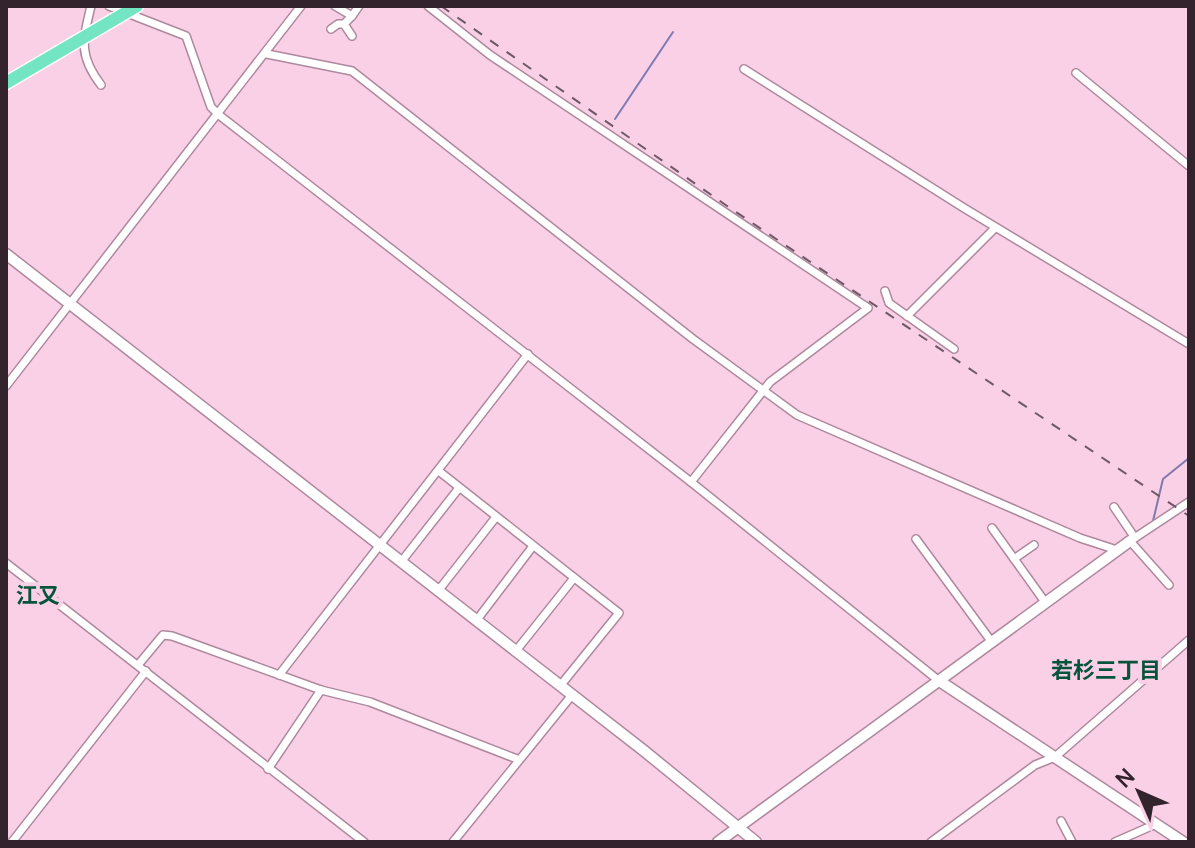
<svg xmlns="http://www.w3.org/2000/svg" width="1195" height="848" font-family="Manrope,'Noto Sans JP',sans-serif">
<style>
.lines{fill:none;stroke-linecap:round;stroke-linejoin:round}
.stream{stroke:#8079b0;stroke-width:2}
.street-casing{stroke:#ae889c;stroke-width:10}
.secondary-casing{stroke:#ae889c;stroke-width:13}
.primary-casing{stroke:#fff;stroke-width:15}
.street{stroke:#fff;stroke-width:7}
.secondary{stroke:#fff;stroke-width:10}
.primary{stroke:#74e5c3;stroke-width:12}
.rail{stroke:#6f5865;stroke-width:2;stroke-dasharray:10 10;stroke-linecap:butt}
.labels{text-anchor:middle;stroke-width:8;stroke-linejoin:round;paint-order:stroke}
.neighbourhood-label{font-size:22px;font-weight:bold;fill:#06533b;stroke:#f9d0e6}
</style>
<rect width="100%" height="100%" fill="#f9d0e6"/>
<g class="lines">
<g class="stream">
<polyline points="615,119 673,32"/>
<polyline points="1153,521 1163,479 1189,458"/>
</g>
<g class="street-casing">
<g id="street">
<path d="M91,6c-8,34 -13,49 10,79"/>
<polyline points="109,6 186,36 211,107 219,115 691,482 938,680"/>
<polyline points="335,6 352,16 344,24 352,36"/>
<polyline points="428,6 490,55 868,308 770,382 691,482"/>
<polyline points="352,16 359,6"/>
<polyline points="331,29 338,24 344,24"/>
<polyline points="267,54 352,71 693,339 797,415 1080,538 1117,550"/>
<polyline points="744,69 964,208 1189,344"/>
<polyline points="1076,73 1189,166"/>
<polyline points="885,291 889,303 954,349"/>
<polyline points="907,316 995,228"/>
<polyline points="6,386 301,6"/>
<polyline points="440,472 619,613 560,686"/>
<polyline points="1114,507 1135,538"/>
<polyline points="992,528 1045,602"/>
<polyline points="916,539 991,641"/>
<polyline points="1014,559 1034,545"/>
<polyline points="401,562 459,488"/>
<polyline points="6,563 364,842"/>
<polyline points="1169,585 1130,541 1189,502"/>
<polyline points="438,591 496,517"/>
<polyline points="476,621 533,546"/>
<polyline points="515,652 574,578"/>
<polyline points="138,665 163,635 172,636 321,690 370,702 517,759"/>
<polyline points="279,675 528,354"/>
<polyline points="268,769 321,690"/>
<polyline points="1061,821 1072,842"/>
<polyline points="12,842 146,671"/>
<polyline points="453,842 572,695"/>
<polyline points="931,842 1035,765 1055,757 1189,640"/>
<polyline points="1115,842 1156,824"/>
</g>
</g>
<g class="secondary-casing">
<g id="secondary">
<polyline points="6,254 643,750 756,842"/>
<polyline points="938,680 1183,842"/>
<polyline points="718,842 1130,541"/>
</g>
</g>
<g class="primary-casing">
<polyline id="primary" points="6,83 137,6"/>
</g>
<use href="#street" class="street"/>
<use href="#secondary" class="secondary"/>
<use href="#primary" class="primary"/>
<polyline class="rail" points="441,6 730,208 1189,516"/>
</g>
<g class="labels">
<g class="neighbourhood-label">
<text x="38" y="603">江又</text>
<text x="1106" y="678">若杉三丁目</text>
</g>
</g>
<rect width="1195" height="848" fill="none" stroke="#33232c" stroke-width="16"/>
<g transform="translate(1139 792) rotate(315)" stroke="#f9d0e6" stroke-width="6" paint-order="stroke">
<path d="M0-6L14 30L0 20L-14 30Z" fill="#33232c"/>
<text y="-12" font-size="22" font-weight="bold" text-anchor="middle" fill="#33232c">N</text>
</g>
</svg>
